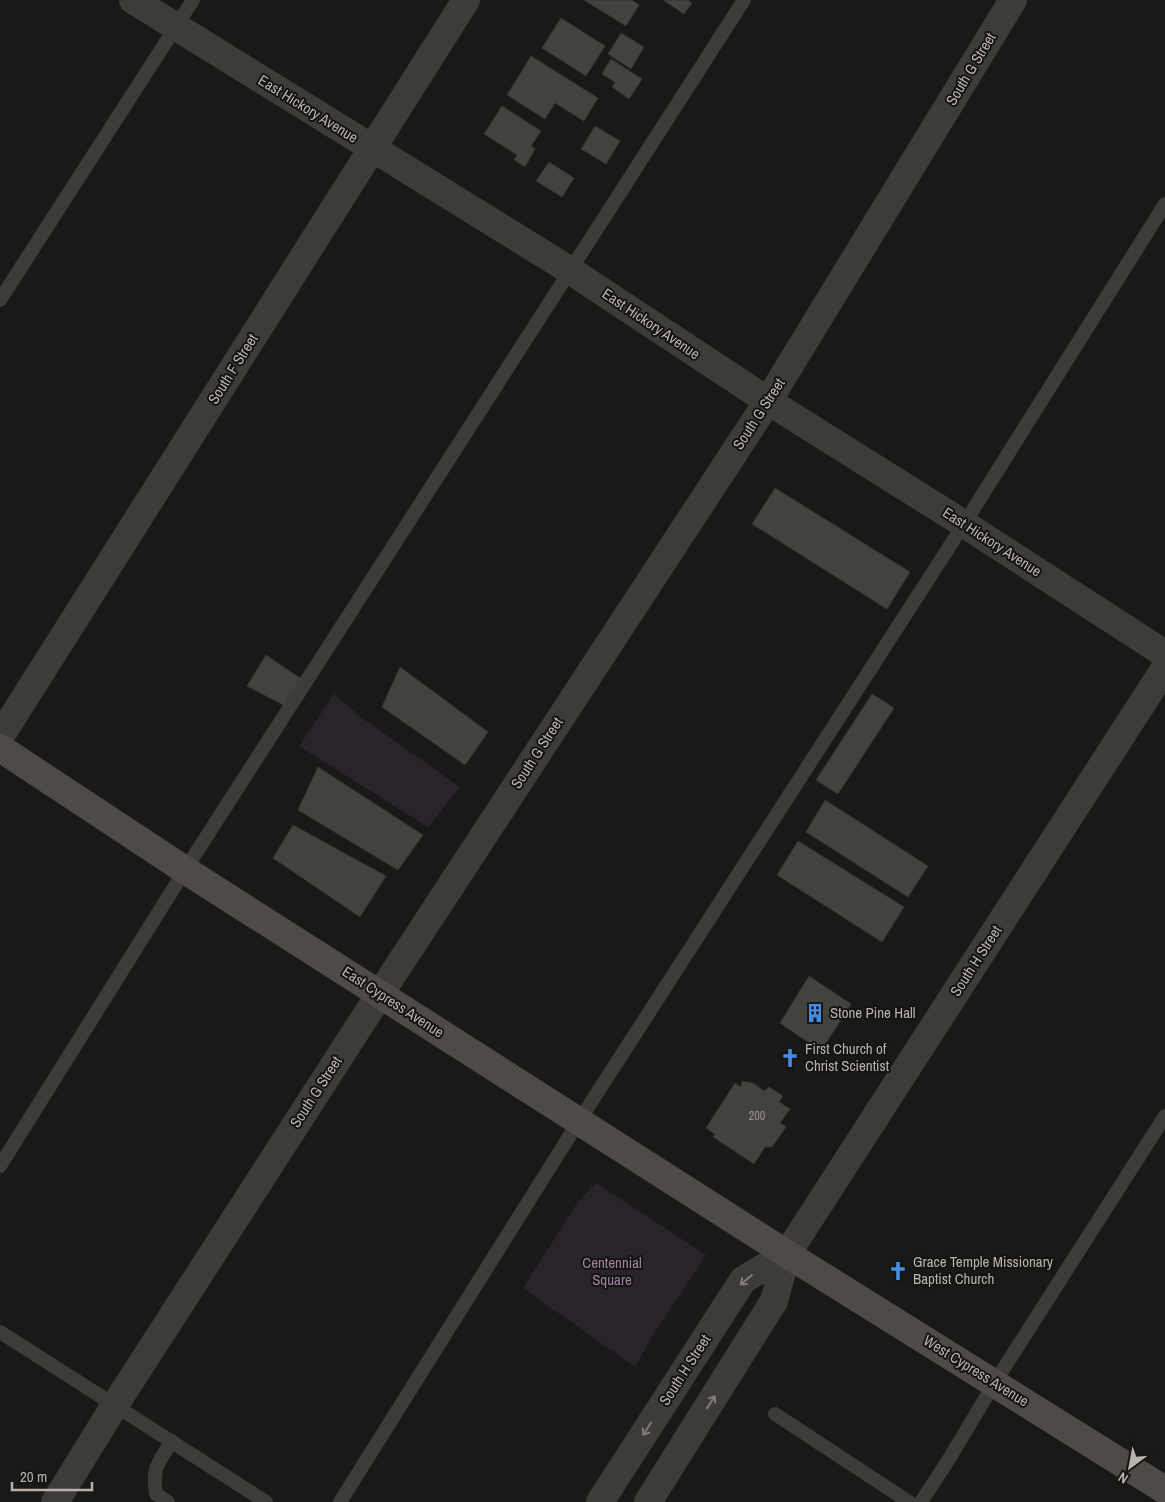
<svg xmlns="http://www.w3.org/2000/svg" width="1165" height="1502" font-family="'Archivo Narrow',sans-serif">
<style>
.green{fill:#2b232b}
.building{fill:#43423e;stroke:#353431}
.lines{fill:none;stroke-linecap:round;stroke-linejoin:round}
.lane{stroke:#3e3c38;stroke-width:14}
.street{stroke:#3e3c38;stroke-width:28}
.secondary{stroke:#4e4b47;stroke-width:28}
.oneway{stroke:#817d77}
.labels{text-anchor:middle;stroke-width:4;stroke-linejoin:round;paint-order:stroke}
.number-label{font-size:12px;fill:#9b968f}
.street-label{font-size:15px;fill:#b8b2aa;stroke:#141412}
.poi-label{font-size:15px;fill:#b8b2aa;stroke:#141412;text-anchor:start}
.park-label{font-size:15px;fill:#a083a1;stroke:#141412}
</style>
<rect width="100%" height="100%" fill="#191917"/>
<g class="green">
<polygon points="334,694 362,718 460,787 428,827 299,746"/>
<polygon points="596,1183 706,1255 653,1335 635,1367 523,1288 578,1202"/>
</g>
<g class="building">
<polygon points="584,0 632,0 639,5 626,26"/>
<polygon points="663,0 688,0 692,3 684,14"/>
<polygon points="561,18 605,46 586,76 542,48"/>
<polygon points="621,33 644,47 631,69 608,54"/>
<polygon points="531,56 598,98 584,121 555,103 545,119 507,95"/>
<polygon points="611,59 642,79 629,99 612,87 615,82 602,74"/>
<polygon points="502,106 541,131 531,146 535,149 525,167 514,160 517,155 484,134"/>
<polygon points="595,126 620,141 606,164 581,149"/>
<polygon points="549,162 574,178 562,197 536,181"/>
<polygon points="775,488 910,572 887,609 752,524"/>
<polygon points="266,655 303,680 287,707 247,686"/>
<polygon points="400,667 488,732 465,765 382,707"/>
<polygon points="872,694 894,708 838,794 816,780"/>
<polygon points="318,767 423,835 398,870 298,810"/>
<polygon points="825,800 928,866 908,897 806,832"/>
<polygon points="293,825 386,876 360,917 273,858"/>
<polygon points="798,841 904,907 882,942 777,875"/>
<polygon points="809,976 851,1004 821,1051 780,1023"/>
<polygon points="742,1081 753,1083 764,1091 769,1087 783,1096 779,1102 790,1109 780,1123 786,1127 772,1147 765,1147 754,1164 713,1137 715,1134 706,1128 735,1083 741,1087"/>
</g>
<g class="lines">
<g class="lane">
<polyline points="0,300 193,0"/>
<polyline points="0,1166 185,870 744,0"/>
<polyline points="0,1332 266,1502"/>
<polyline points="775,1414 909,1502"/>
<path d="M168,1502l-12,-8c-4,-28 2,-30 16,-53"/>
<polyline points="340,1502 579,1121 964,524 1165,204"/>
<polyline points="921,1502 949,1459 995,1382 1165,1116"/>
</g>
<g class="street">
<polyline points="133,0 571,271 768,401 964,524 1165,654"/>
<polyline points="0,737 466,0"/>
<polyline points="55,1502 115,1405 380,994 768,401 1013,0"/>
<polyline points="600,1502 743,1280 787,1254"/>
<polyline points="648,1502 774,1301 787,1254 1165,668"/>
</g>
<polyline class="secondary" points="0,748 185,870 787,1254 1165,1490"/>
</g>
<defs><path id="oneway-shaft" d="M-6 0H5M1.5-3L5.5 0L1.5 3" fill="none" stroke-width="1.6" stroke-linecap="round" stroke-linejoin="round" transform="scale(1.25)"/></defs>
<g class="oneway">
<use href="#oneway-shaft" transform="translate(746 1280) rotate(140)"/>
<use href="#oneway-shaft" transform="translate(711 1402) rotate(-58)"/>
<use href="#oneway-shaft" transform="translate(647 1429) rotate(123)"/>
</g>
<defs>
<g id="building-bare" transform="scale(1.5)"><path d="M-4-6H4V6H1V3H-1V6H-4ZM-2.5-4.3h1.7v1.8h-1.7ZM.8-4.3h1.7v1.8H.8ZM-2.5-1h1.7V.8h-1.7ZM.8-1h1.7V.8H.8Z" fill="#448ce4" stroke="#141412" stroke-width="2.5" paint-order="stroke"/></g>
<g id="church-bare" transform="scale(1.5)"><path d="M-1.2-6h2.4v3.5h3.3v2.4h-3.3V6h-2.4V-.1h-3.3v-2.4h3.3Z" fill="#448ce4" stroke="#141412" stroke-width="2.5" paint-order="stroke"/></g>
</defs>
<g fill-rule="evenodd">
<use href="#building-bare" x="815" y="1013"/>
<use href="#church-bare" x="790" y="1058"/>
<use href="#church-bare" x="898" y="1271"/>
</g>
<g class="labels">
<g class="number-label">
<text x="757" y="1120">200</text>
</g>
<g class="street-label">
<text transform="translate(971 69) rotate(-59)" y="5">South G Street</text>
<text transform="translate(308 109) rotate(32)" y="5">East Hickory Avenue</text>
<text transform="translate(651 324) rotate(34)" y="5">East Hickory Avenue</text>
<text transform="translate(233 369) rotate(-58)" y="5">South F Street</text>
<text transform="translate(759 414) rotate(-57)" y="5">South G Street</text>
<text transform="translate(992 542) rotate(33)" y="5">East Hickory Avenue</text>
<text transform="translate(537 753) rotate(-57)" y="5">South G Street</text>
<text transform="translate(976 961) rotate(-57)" y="5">South H Street</text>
<text transform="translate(393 1002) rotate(33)" y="5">East Cypress Avenue</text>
<text transform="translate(316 1092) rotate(-57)" y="5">South G Street</text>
<text transform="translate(685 1370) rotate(-57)" y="5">South H Street</text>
<text transform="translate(976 1371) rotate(32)" y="5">West Cypress Avenue</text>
</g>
<g class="poi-label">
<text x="830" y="1018">Stone Pine Hall</text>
<text x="805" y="1054">First Church of<tspan x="805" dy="17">Christ Scientist</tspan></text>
<text x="913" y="1267">Grace Temple Missionary<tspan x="913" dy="17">Baptist Church</tspan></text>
</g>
<g class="park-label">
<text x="612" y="1268">Centennial<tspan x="612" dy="17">Square</tspan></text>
</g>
</g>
<g transform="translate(1130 1467) rotate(212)" stroke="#141412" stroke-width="4" paint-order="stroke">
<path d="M0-4L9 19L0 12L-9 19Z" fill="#b8b2aa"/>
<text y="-8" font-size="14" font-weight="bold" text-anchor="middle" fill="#b8b2aa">N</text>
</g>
<path d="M12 1482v8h80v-8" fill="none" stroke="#b8b2aa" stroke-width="2.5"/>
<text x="20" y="1482" font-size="15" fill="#b8b2aa" stroke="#141412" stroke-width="4" paint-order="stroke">20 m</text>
</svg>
